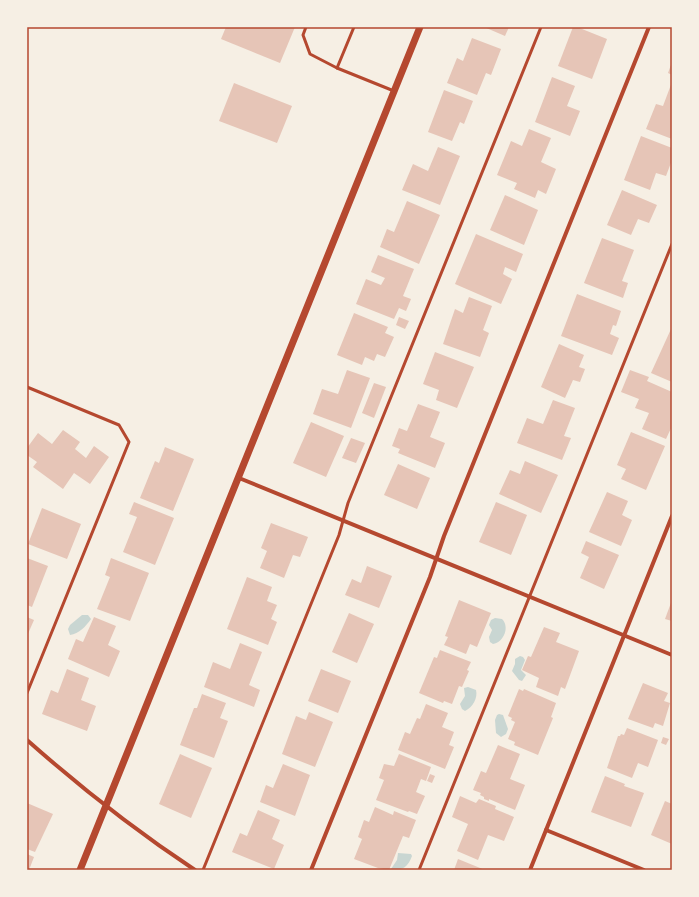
<svg xmlns="http://www.w3.org/2000/svg" width="699" height="897" font-family="'PT Sans Narrow',sans-serif">
<style>
.water{fill:#c9d6d2}
.building{fill:#e6c5b7}
.lines{fill:none;stroke-linecap:round;stroke-linejoin:round}
.service{stroke:#b5482f;stroke-width:3}
.minor{stroke:#b5482f;stroke-width:4}
.tertiary{stroke:#b5482f;stroke-width:7}
.neatline{fill:none;stroke:#b5482f;stroke-width:1.5}
</style>
<rect width="100%" height="100%" fill="#f6efe4"/>
<g class="water">
<path d="M82,615h6l3,4c-5,7 -12,15 -21,16l-2,-6 2,-4z"/>
<path d="M495,618l7,1c8,8 2,23 -9,25l-3,-2 -1,-5 3,-7 -3,-5 2,-5z"/>
<polygon points="520,656 523,657 525,660 521,670 526,675 522,681 519,680 512,671 515,664 515,659"/>
<path d="M468,687l8,3c2,8 -3,17 -11,21l-3,-2 -2,-5 5,-8 -1,-8z"/>
<polygon points="499,714 503,715 508,729 506,734 501,737 496,733 495,720 497,715"/>
<path d="M398,853l13,1 1,2c-4,11 -9,14 -20,14l-1,-1 6,-9z"/>
</g>
<g class="building">
<polygon points="226,27 295,27 280,63 221,39"/>
<polygon points="484,27 509,27 505,36"/>
<polygon points="573,27 577,27 607,39 592,79 558,66"/>
<polygon points="472,38 501,49 491,75 486,73 477,95 447,83 457,58 463,61"/>
<polygon points="672,62 672,75 668,73"/>
<polygon points="552,77 575,86 567,106 580,111 570,136 535,122"/>
<polygon points="672,82 672,139 646,129 656,104 663,106"/>
<polygon points="234,83 292,106 277,143 219,121"/>
<polygon points="444,90 473,101 464,124 460,122 452,141 428,132"/>
<polygon points="529,129 551,138 541,162 556,169 546,194 538,190 535,198 514,189 517,183 497,175 511,141 522,146"/>
<polygon points="641,136 672,148 672,160 666,176 656,173 650,190 624,180"/>
<polygon points="438,147 460,156 440,205 402,190 413,164 428,171"/>
<polygon points="622,190 657,205 649,223 638,219 631,235 607,225"/>
<polygon points="505,195 538,210 524,245 490,230"/>
<polygon points="407,201 440,215 419,264 380,247 387,229 394,232"/>
<polygon points="476,234 523,254 516,272 505,267 503,274 512,279 501,304 455,284"/>
<polygon points="602,238 634,250 622,281 628,283 623,298 584,283"/>
<polygon points="378,255 414,269 403,296 411,299 406,311 399,308 394,319 356,304 366,279 381,285 385,278 371,272"/>
<polygon points="577,294 621,311 616,326 613,325 610,334 619,338 612,355 561,336"/>
<polygon points="469,297 492,306 483,330 489,333 480,357 443,344 455,309 463,313"/>
<polygon points="354,313 388,327 385,333 394,337 385,357 377,354 374,361 365,357 362,365 337,355"/>
<polygon points="399,317 409,321 405,329 396,325"/>
<polygon points="671,329 672,329 672,382 651,373"/>
<polygon points="559,344 584,355 579,367 585,369 580,382 573,380 565,398 541,387"/>
<polygon points="435,352 474,367 457,408 436,400 439,390 423,384"/>
<polygon points="347,370 370,378 351,428 313,414 322,389 338,394"/>
<polygon points="630,370 649,377 647,381 672,392 672,426 666,439 642,429 649,413 635,408 639,399 621,392"/>
<polygon points="374,383 386,387 374,418 362,413"/>
<polygon points="553,400 575,408 564,436 571,438 562,460 517,443 527,418 543,424"/>
<polygon points="418,404 440,412 430,437 445,443 435,468 398,453 400,449 392,446 399,428 407,431"/>
<polygon points="311,422 344,436 326,477 293,463"/>
<polygon points="63,430 80,442 75,449 86,458 94,446 109,457 90,484 74,473 63,489 33,467 37,462 27,455 27,448 38,433 52,444"/>
<polygon points="631,432 665,446 646,490 621,479 626,469 617,465"/>
<polygon points="351,438 365,443 356,463 342,458"/>
<polygon points="165,447 194,459 173,511 140,498 155,461 159,463"/>
<polygon points="525,461 558,475 541,513 499,494 510,470 520,474"/>
<polygon points="398,464 430,478 417,509 384,495"/>
<polygon points="607,492 628,501 622,515 632,520 621,546 589,532"/>
<polygon points="134,502 174,518 155,565 123,552 137,517 129,514"/>
<polygon points="496,502 527,515 511,555 479,542"/>
<polygon points="42,508 81,524 67,559 28,544"/>
<polygon points="271,523 308,537 300,557 293,555 284,578 260,568 267,551 261,548"/>
<polygon points="586,541 619,555 604,589 580,578 589,557 581,553"/>
<polygon points="27,558 48,566 32,607 27,605"/>
<polygon points="111,558 149,573 130,621 97,609 110,577 105,575"/>
<polygon points="367,566 392,576 379,608 345,595 352,579 361,583"/>
<polygon points="247,577 272,587 267,601 277,605 271,619 277,622 268,645 227,629"/>
<polygon points="459,600 491,613 477,647 470,644 466,654 444,645 448,637 445,636"/>
<polygon points="672,600 672,621 665,619"/>
<polygon points="349,613 374,624 357,663 332,652"/>
<polygon points="27,617 34,620 27,636"/>
<polygon points="94,617 116,626 108,645 120,651 109,677 68,659 76,639 83,642"/>
<polygon points="544,627 560,633 556,642 579,651 565,689 561,687 558,696 536,687 539,678 522,670 528,656 531,657"/>
<polygon points="240,643 262,652 249,685 260,690 254,707 204,687 213,662 230,669"/>
<polygon points="440,650 471,662 467,670 469,671 462,687 459,686 452,704 444,701 443,703 419,693 434,657 437,658"/>
<polygon points="67,669 89,678 81,700 96,706 87,731 42,714 51,690 58,693"/>
<polygon points="321,669 351,681 338,713 308,701"/>
<polygon points="643,683 668,693 664,701 670,703 663,726 655,723 653,728 628,719"/>
<polygon points="519,689 523,691 524,689 556,703 551,717 553,718 538,755 514,745 515,742 508,739 515,722 511,720 512,718 508,716"/>
<polygon points="202,694 226,703 220,718 228,721 214,758 180,745 194,708 197,708"/>
<polygon points="426,704 448,713 442,727 454,732 449,745 454,747 445,769 398,750 405,732 410,734 417,718 420,719"/>
<polygon points="309,712 333,722 315,767 282,754 296,716 306,720"/>
<polygon points="627,728 658,740 648,767 638,763 632,778 607,768 618,736 620,736 621,734 624,735"/>
<polygon points="663,737 669,739 666,745 661,743"/>
<polygon points="498,745 520,754 510,779 525,785 515,810 489,799 489,801 484,799 484,797 480,795 481,793 473,790 481,771 486,773"/>
<polygon points="180,754 212,768 191,818 159,804"/>
<polygon points="399,754 431,767 426,781 421,779 416,792 425,796 417,814 409,811 408,812 376,800 384,780 379,778 384,764 394,766"/>
<polygon points="283,764 310,775 295,816 260,802 266,785 273,788"/>
<polygon points="430,774 435,776 432,783 427,781"/>
<polygon points="605,776 625,784 624,786 644,793 631,827 591,812"/>
<polygon points="460,796 476,803 479,799 496,806 495,809 514,817 504,841 488,835 478,860 457,851 468,824 452,817"/>
<polygon points="665,801 672,804 672,844 651,835"/>
<polygon points="27,803 53,814 35,852 27,849"/>
<polygon points="375,807 393,815 394,811 416,820 409,838 403,836 389,870 378,868 354,859 362,839 358,837 364,820 369,822"/>
<polygon points="258,810 280,820 272,839 284,845 274,869 232,852 240,833 247,836"/>
<polygon points="27,854 34,857 29,870 27,870"/>
<polygon points="458,859 485,870 454,870"/>
</g>
<g class="lines">
<g class="service">
<polyline points="306,27 303,35 310,54 337,68 394,91"/>
<polyline points="337,68 354,27"/>
<polyline points="27,387 119,425 129,442 27,693"/>
<polyline points="203,870 339,535 348,503 541,27"/>
<polyline points="419,870 672,244"/>
</g>
<g class="minor">
<polyline points="239,478 672,655"/>
<path d="M27,740c53,47 109,91 168,130"/>
<polyline points="546,830 644,870"/>
<polyline points="311,870 430,577 444,536 649,27"/>
<polyline points="530,870 672,516"/>
</g>
<polyline class="tertiary" points="80,870 420,27"/>
</g>
<rect width="699" height="897" fill="none" stroke="#f6efe4" stroke-width="56"/>
<rect x="28" y="28" width="643" height="841" class="neatline"/>
</svg>
